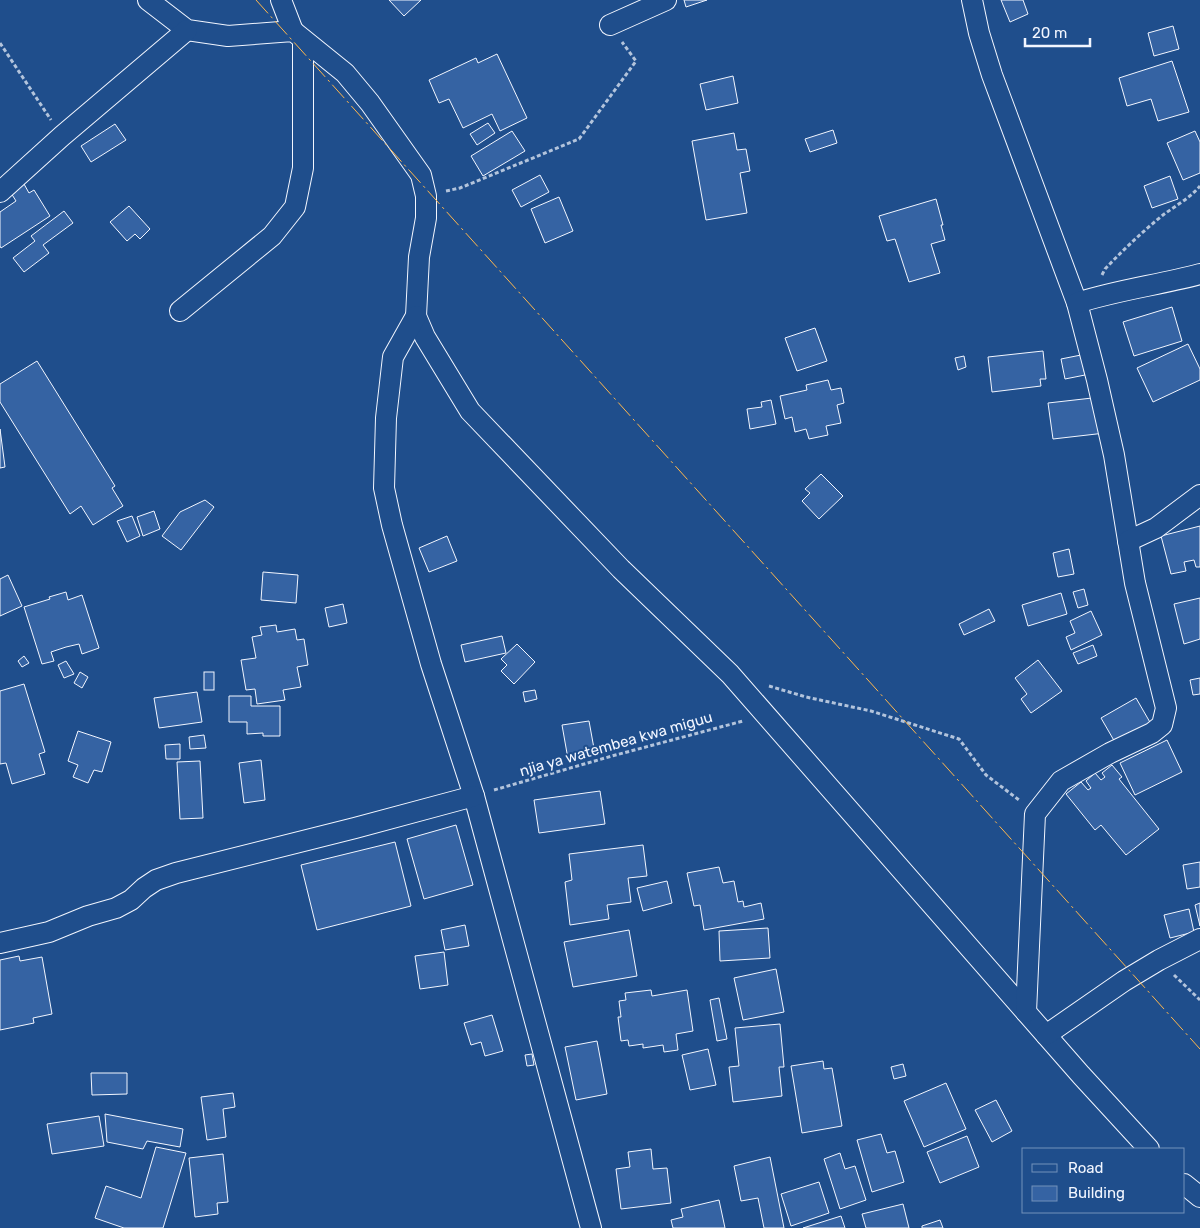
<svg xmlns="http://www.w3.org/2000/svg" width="1200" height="1228" font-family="Rubik,sans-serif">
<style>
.building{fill:#3563a3;stroke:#f2f6ff}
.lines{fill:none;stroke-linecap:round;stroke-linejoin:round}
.minor-casing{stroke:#f2f6ff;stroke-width:22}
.path{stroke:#b3c4dc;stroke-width:3;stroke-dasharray:4 2.5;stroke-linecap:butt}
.minor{stroke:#1f4e8c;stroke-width:20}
.power{stroke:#ffb74d;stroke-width:1;stroke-dasharray:18 4 2.5 4;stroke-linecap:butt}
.labels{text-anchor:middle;stroke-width:4;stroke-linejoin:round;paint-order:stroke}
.street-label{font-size:15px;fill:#f2f6ff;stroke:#1f4e8c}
</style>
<rect width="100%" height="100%" fill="#1f4e8c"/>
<g class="building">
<polygon points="389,0 421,0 404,16"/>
<polygon points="684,0 707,0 686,7"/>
<polygon points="1001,0 1023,0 1028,14 1010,22"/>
<polygon points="1173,26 1179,49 1154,56 1148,33"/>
<polygon points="497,54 527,118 500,131 492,114 463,128 449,99 439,103 429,80 476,58 478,63"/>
<polygon points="1172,61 1189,112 1158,121 1151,99 1127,106 1119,78"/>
<polygon points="733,76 738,103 706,110 700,84"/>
<polygon points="488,123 495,133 477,145 470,134"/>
<polygon points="115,124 126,140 91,162 81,146"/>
<polygon points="833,130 837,143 810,152 805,139"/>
<polygon points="512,131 525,151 483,176 471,156"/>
<polygon points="1195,131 1200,142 1200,173 1183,180 1167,143"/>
<polygon points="734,133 737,150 746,149 750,171 740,173 747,213 706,220 692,141"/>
<polygon points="540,175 549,192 521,207 512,190"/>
<polygon points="1170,176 1178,199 1152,208 1144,186"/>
<polygon points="24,184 29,193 34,190 50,216 1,248 0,246 0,212 16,201 11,193"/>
<polygon points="559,197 573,231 545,243 531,209"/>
<polygon points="936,199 943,225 941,225 945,240 931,244 940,273 909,282 895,239 887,241 879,216"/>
<polygon points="129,206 150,229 140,239 135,234 127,241 110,222"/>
<polygon points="64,211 73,223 43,245 49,253 24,272 13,258 35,241 31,236"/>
<polygon points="1172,307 1182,341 1134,356 1123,322"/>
<polygon points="815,328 827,361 797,371 785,338"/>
<polygon points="1188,344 1200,369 1200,380 1153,402 1137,368"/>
<polygon points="1043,351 1046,379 1040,379 1041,386 992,392 988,357"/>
<polygon points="1081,355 1085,375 1065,379 1061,359"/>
<polygon points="964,356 966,367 958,370 955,358"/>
<polygon points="37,361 115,486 112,488 123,506 93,525 81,506 70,514 0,402 0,384"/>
<polygon points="828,380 831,390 841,388 844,403 837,405 841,423 826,426 828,435 809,439 806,429 795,432 792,417 785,419 780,396 807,390 806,385"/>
<polygon points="1101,397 1105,433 1053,439 1048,403"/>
<polygon points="771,400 776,424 750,429 747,409 762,407 761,402"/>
<polygon points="0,429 5,467 0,468"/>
<polygon points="821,474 843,496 819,519 802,501 810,493 805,489"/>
<polygon points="205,500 214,507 181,550 162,536 180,512"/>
<polygon points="154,511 160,529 143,536 137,517"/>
<polygon points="132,516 140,536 127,542 117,521"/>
<polygon points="1200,526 1200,567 1196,567 1194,560 1184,562 1186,571 1171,574 1161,536"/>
<polygon points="447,536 457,561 429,572 419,548"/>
<polygon points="1069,549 1074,574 1058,577 1053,553"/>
<polygon points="263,572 298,575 296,603 261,600"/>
<polygon points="8,575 22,606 0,616 0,579"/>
<polygon points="1084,589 1088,605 1078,608 1073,592"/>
<polygon points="66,592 68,600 82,595 99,648 82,654 79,644 66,647 51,652 54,661 42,664 24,607 50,599 49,597"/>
<polygon points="1061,593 1067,614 1028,626 1022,605"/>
<polygon points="1200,598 1200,639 1184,644 1174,604"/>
<polygon points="343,604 347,623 329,627 325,608"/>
<polygon points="989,609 995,621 964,635 959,624"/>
<polygon points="1091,611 1102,635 1071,650 1066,637 1075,633 1070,621"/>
<polygon points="276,625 277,632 295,629 297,640 304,639 308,665 297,667 301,687 283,690 285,700 257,704 255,689 246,690 241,660 256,658 252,637 262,635 260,627"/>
<polygon points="502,636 506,653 465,662 461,645"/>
<polygon points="517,644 535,662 514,684 501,671 507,665 501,659"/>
<polygon points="1093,645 1097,656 1078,664 1073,653"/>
<polygon points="24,656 29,663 22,667 18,661"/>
<polygon points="1038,660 1062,691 1031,713 1021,699 1027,694 1015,678"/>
<polygon points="66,661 74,674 64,678 58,665"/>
<polygon points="80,672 88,677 82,688 74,683"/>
<rect x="204" y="672" width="10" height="18"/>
<polygon points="1200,678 1200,694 1193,695 1190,680"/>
<polygon points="24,684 45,752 39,754 45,774 12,784 6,763 0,764 0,691"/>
<polygon points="535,690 537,699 525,702 523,692"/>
<polygon points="197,692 202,722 159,728 154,698"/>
<polygon points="229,696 251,696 251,706 280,706 280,736 263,736 263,733 247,734 247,722 229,722"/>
<polygon points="1136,698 1151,724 1116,744 1101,718"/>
<polygon points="589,721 595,754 568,759 562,725"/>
<polygon points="78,731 111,742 102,772 94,770 88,783 73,777 78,765 68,761"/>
<polygon points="204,735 206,748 190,749 189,737"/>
<polygon points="1167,740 1182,772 1135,795 1120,763"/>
<polygon points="180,744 180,759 166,759 165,745"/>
<polygon points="261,760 265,800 244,803 239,763"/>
<polygon points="200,761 203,818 180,819 177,762"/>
<polygon points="1112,765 1122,777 1119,779 1159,829 1126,855 1101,825 1095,830 1066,794 1081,782 1088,790 1091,788 1086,781 1095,773 1101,780 1105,777 1102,773"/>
<polygon points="600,791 605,824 539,833 534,800"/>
<polygon points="456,825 473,885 424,899 407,839"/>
<polygon points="395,842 411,906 317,930 301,865"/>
<polygon points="643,845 647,876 628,878 631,902 607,905 609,919 570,925 565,882 572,880 569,854"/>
<polygon points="1200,862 1200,887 1187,889 1183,865"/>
<polygon points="719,867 723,883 734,881 738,902 743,901 744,907 761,903 764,919 704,930 700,905 694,906 687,873"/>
<polygon points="667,881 672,903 643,911 637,888"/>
<polygon points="1200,903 1200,926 1195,905"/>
<polygon points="1189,909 1194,932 1170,938 1164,915"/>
<polygon points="465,925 469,946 445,950 441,930"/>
<polygon points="768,928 770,958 720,961 719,931"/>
<polygon points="629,930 637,976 573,987 564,942"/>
<polygon points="444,952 448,985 420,989 415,956"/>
<polygon points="19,956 20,961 42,957 52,1014 33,1018 34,1023 0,1030 0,960"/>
<polygon points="776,969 784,1012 743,1020 734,978"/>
<polygon points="651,990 652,996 687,990 693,1031 676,1034 678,1050 664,1052 663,1045 643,1048 643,1044 629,1046 628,1040 621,1041 618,1017 621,1017 619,1001 626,1000 625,993"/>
<polygon points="719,998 727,1039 717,1041 710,1000"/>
<polygon points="492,1015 503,1051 485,1056 481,1042 471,1045 464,1023"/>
<polygon points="780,1024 784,1067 779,1067 782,1096 733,1102 729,1067 739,1066 735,1028"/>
<polygon points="597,1041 607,1094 576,1100 565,1047"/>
<polygon points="708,1049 716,1085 690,1090 682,1055"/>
<polygon points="532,1054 534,1065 527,1066 525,1055"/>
<polygon points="823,1061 824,1069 832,1068 842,1126 802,1133 791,1066"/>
<polygon points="903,1064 906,1076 894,1079 891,1067"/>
<polygon points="91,1073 127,1073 127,1094 92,1095"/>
<polygon points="946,1083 966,1129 924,1147 904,1101"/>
<polygon points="233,1093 235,1107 223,1109 226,1137 207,1140 201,1097"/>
<polygon points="996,1100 1012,1131 992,1142 975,1110"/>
<polygon points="105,1114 183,1129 180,1147 147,1141 143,1149 107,1142"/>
<polygon points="99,1116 104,1146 52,1154 47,1124"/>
<polygon points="881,1134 887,1153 895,1151 904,1182 872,1192 857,1140"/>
<polygon points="967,1136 979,1167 940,1183 927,1152"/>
<polygon points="156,1147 186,1153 163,1228 124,1228 95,1218 106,1186 141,1198"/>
<polygon points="651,1149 653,1169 667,1168 671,1203 621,1209 616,1169 630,1167 628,1152"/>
<polygon points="840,1153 845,1169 855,1166 866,1200 840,1209 824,1159"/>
<polygon points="223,1154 228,1202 217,1203 218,1214 195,1217 189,1158"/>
<polygon points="770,1157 784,1228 764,1228 758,1198 741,1201 734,1166"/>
<polygon points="819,1182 829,1213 791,1226 781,1194"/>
<polygon points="719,1200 725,1228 673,1228 671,1220 683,1217 681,1209"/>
<polygon points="903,1204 909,1228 866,1228 862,1214"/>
<polygon points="841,1216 845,1228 803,1228"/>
<polygon points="940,1220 943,1228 922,1228 922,1226"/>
</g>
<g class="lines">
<g class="minor-casing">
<g id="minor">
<polyline points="148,0 187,30 228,36 293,31 345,73 370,103 421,175 426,196 426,218 419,257 416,316 425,337 470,411 621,569 730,674 1081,1075 1149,1149"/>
<polyline points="281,0 293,31"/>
<polyline points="972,0 979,33 992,75 1077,303 1097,380 1114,455 1135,583 1166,708 1162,725 1152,733 1110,753 1061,781 1035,814 1026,1012"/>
<polyline points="610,25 666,0"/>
<polyline points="0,192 62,136 187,30"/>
<path d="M1077,303c40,-13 82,-18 123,-29"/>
<polyline points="180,311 272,236 295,207 303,168 303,40"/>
<polyline points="416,316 393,357 386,418 384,488 392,525 431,664 474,796 591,1228"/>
<polyline points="1128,541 1156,528 1200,495"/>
<polyline points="0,943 49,932 88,916 116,908 131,900 144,888 156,880 176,873 355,828 474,796"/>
<polyline points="1046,1035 1124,981 1159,960 1200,939"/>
<polyline points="1184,1184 1200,1197"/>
</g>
</g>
<g class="path">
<polyline points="0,43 51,120"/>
<polyline points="446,191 460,188 579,139 636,61 622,42"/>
<path d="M1102,275l3,-6c18,-19 37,-37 58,-54 12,-9 26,-16 37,-29"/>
<polyline points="769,686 806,697 871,711 959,739 986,775 1019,800"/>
<polyline points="494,790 612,756 743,721"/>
<polyline points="1174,975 1200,1000"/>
</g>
<use href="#minor" class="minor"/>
<polyline class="power" points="256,0 1200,1049"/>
</g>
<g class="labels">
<g class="street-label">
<text transform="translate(616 744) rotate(-16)" y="5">njia ya watembea kwa miguu</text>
</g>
</g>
<rect x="1022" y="1148" width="162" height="65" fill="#1f4e8c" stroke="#7391ba"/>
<rect x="1032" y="1164" width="25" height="8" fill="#1f4e8c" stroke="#7391ba"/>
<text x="1068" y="1173" font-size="15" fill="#f2f6ff">Road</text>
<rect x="1032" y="1186" width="25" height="15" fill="#3563a3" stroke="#7391ba"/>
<text x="1068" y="1198" font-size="15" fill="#f2f6ff">Building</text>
<path d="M1025 38v8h65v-8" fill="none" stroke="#f2f6ff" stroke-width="2.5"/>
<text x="1032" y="38" font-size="15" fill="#f2f6ff" stroke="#1f4e8c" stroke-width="4" paint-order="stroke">20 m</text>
</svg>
